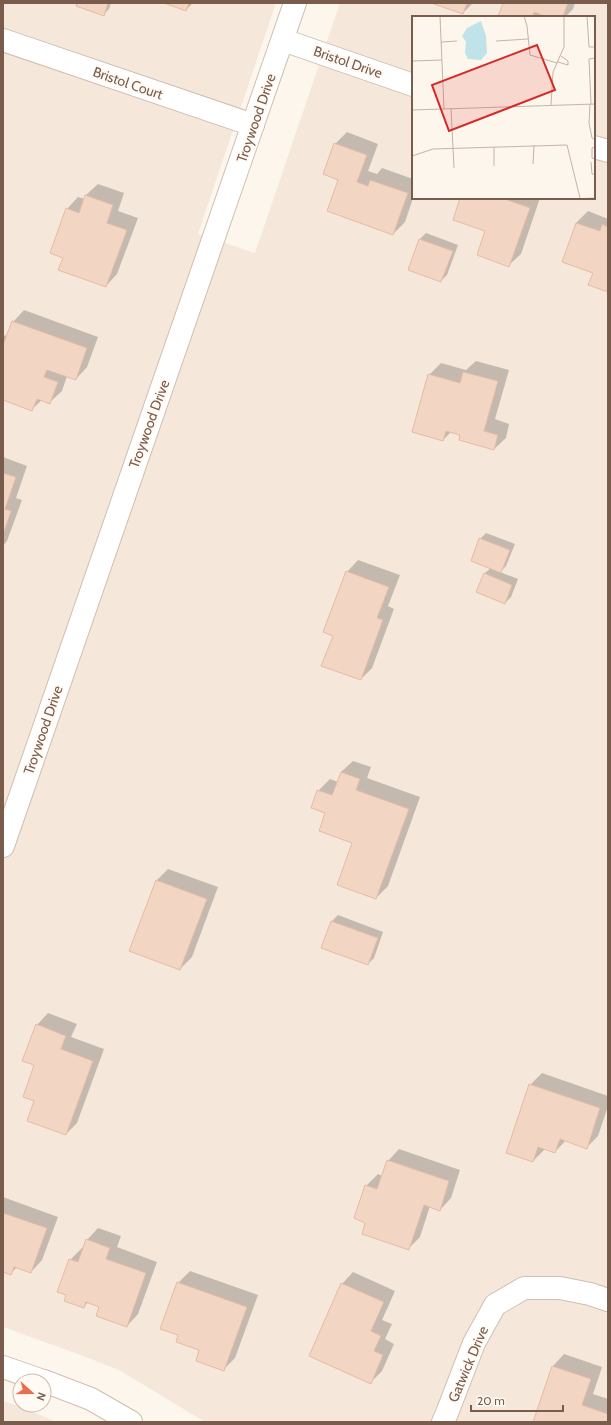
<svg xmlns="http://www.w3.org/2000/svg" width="611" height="1425" font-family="Cabin,sans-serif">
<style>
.residential{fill:#f5e8da;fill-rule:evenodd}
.shadow{fill:#0003}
.building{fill:#f3d5c3;stroke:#e6bba3}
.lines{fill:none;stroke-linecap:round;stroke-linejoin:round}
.minor-casing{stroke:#d1beb0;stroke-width:24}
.minor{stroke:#fff;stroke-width:22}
.labels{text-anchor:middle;stroke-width:4;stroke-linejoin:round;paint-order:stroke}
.street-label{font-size:14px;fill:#7a5c4d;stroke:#fffaf3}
.inset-road{fill:none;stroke:#c5b3a7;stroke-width:1}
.view{fill:#d62828;fill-opacity:0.15;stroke:#d62828;stroke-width:2}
.inset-edge{fill:none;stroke:#7a5c4d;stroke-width:2}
</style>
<rect width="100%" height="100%" fill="#fdf6ec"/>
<g class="residential">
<path d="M3,3h273l-78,231 57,19 85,-250h268v1419h-403l-86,-52 -41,-16 -75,-27zM413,17h181v181h-181z"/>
<polygon points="3,1401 27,1409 56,1422 3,1422"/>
</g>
<g class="shadow">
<polygon points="78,3 111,3 109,9 103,15"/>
<polygon points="167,3 193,3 186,10"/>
<polygon points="434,3 473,3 463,13"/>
<polygon points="504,3 575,3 573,9 565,17 550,17 541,14 539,17 499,17"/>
<polygon points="347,132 378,144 368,171 377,174 382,168 413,179 413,198 405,222 393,234 339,179 335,144"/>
<polygon points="98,184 124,193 118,211 138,218 117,274 106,286 64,257 67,209 78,197 85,199 86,195"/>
<polygon points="461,198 540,198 521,254 509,265 487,231"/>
<polygon points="588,211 608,219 608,291 594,272 563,261 576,223"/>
<polygon points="426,233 458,245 447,275 441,281 410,269 420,239"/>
<polygon points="24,310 98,337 87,367 76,379 67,376 62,391 50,402 42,400 32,409 3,399 3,335 7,336 13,322"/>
<polygon points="476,361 509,370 495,419 509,424 506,438 494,449 461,435 451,432 443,440 429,375 441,363 466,370"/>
<polygon points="3,457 27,466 16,498 22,500 7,541 3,546"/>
<polygon points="486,533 515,544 506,566 500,572 518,579 511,597 505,603 485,573 491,568 480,539"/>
<polygon points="358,560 400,575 388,606 394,609 372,668 361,679 334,635 347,572"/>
<polygon points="353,761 371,767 367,778 420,797 388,886 376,898 353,843 327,812 318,791 330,779 338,782 341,772"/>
<polygon points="168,869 218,887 192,957 180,969 156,881"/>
<polygon points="338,915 383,932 374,958 368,964 322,947 332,921"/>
<polygon points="48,1013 77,1024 71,1037 104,1049 77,1123 66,1134 35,1101 37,1025"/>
<polygon points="542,1073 608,1096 608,1106 598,1136 587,1147 566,1140 555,1152 545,1149 533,1161 530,1085"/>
<polygon points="399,1149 460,1170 451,1198 440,1210 430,1206 420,1237 408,1249 367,1222 366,1186 378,1174 382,1176 388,1161"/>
<polygon points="3,1197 58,1217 42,1260 31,1272 17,1267 10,1274 3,1271"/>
<polygon points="98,1228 121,1236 117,1247 157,1262 138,1314 127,1326 100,1306 88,1302 84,1307 70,1260 82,1248 84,1249 87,1240"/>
<polygon points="190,1271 258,1295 235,1358 224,1369 201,1349 179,1335 178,1283"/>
<polygon points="353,1272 395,1291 382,1320 392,1324 385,1339 394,1344 382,1371 370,1383 342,1284"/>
<polygon points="564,1354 602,1367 593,1394 608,1399 608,1422 534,1422 553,1366"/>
</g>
<g class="building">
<polygon points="77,3 108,3 104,16 76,6"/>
<polygon points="164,3 189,3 186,11"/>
<polygon points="431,3 467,3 463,14"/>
<polygon points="503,3 568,3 563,17 547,17 534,12 533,17 498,17"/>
<polygon points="334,143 367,155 357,182 368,186 370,180 408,193 393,235 327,211 338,180 323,174"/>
<polygon points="85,195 113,205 107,223 127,230 106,287 58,270 63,258 50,253 66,208 79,213"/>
<polygon points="460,198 502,198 530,208 509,267 477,255 485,231 453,220"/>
<polygon points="576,223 600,231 602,224 608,227 608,292 588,285 593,273 562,262"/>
<polygon points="419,239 453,251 441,282 408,270"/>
<polygon points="12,321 87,348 76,380 47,370 44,377 58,382 50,404 37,399 32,411 3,400 3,345"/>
<polygon points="463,372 498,381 484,431 498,435 494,450 459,440 460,435 446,431 443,441 412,432 428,374 460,383"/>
<polygon points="3,473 16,477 5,509 11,511 3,535"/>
<polygon points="479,538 510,550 501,573 471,561"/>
<polygon points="346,571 389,587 377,618 383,620 361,680 321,666 333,636 323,632"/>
<polygon points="484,573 512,585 505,604 476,592"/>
<polygon points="341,772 360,779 356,790 409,809 376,899 337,885 352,843 319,831 325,813 311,808 317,790 332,795"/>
<polygon points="156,880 207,899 180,970 129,951"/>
<polygon points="331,921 378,938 368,965 321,948"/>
<polygon points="36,1024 66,1036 61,1049 93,1061 66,1135 27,1121 34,1101 23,1097 34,1065 22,1061"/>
<polygon points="529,1084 600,1108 587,1149 560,1139 555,1153 538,1147 533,1162 506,1153"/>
<polygon points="387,1160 449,1181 440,1211 424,1205 409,1250 362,1234 365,1223 354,1218 365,1185 377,1189"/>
<polygon points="3,1213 47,1228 31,1273 14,1267 11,1275 3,1272"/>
<polygon points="86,1239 110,1248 106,1259 146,1273 127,1327 96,1316 99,1307 86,1302 84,1308 64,1301 66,1295 57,1292 69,1259 78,1262"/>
<polygon points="177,1282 247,1307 224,1371 196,1361 199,1350 176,1342 178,1335 160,1329"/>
<polygon points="341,1283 384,1302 371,1331 381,1336 374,1351 383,1355 371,1384 309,1356"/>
<polygon points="552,1366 591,1379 582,1405 608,1414 608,1422 533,1422"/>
</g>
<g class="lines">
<g class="minor-casing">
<g id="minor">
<polyline points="3,40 253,125"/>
<polyline points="283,40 413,85"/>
<polyline points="594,147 608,151"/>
<polyline points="3,846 295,3"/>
<polyline points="3,1367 43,1381"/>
<polyline points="44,1381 91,1399 131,1422"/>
<polyline points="443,1422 447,1413 474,1343 495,1305 524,1288 560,1288 590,1294 608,1300"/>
</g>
</g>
<use href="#minor" class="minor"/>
</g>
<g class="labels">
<g class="street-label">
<text transform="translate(348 62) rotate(19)" y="5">Bristol Drive</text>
<text transform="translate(128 83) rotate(19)" y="5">Bristol Court</text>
<text transform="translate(256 118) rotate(-71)" y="5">Troywood Drive</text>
<text transform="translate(149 424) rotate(-70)" y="5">Troywood Drive</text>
<text transform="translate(43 730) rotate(-71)" y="5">Troywood Drive</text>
<text transform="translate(468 1364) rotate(-67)" y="5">Gatwick Drive</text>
</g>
</g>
<g transform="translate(412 16)">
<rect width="183" height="183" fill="#fdf6ec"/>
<path d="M69,5l5,15 1,17 -6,7 -13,-1 -3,-6 1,-11 -4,-6 5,-8z" fill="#bfe3e8"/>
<path class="inset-road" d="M28,0l4,93M112,0l3,10 3,29 27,8M175,0l2,31h6M84,25l32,-2M29,26l16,-1M0,45l30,-1M146,46l10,3v-4l-7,-5M178,88l-1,19 3,15 3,2M179,88l-2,-45 6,-1M139,89l2,-33 11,-25v-31M39,92l3,60M0,94l183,-6M82,131v19M183,131l-3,1v10l3,1M0,140l21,-7 134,-4 13,53M179,146l1,12h3M121,148l1,-19M159,183l24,-1"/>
<path class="view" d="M125,29l18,45 -106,41 -17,-46z"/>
<rect width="183" height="183" class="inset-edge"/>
</g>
<rect width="611" height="1425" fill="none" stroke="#7a5c4d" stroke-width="8"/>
<g transform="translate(32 1393) rotate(111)"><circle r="19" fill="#fffaf3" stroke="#cabbb1"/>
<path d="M0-3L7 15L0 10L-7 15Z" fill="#e76f51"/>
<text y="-6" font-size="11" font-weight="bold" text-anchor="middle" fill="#7a5c4d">N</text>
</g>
<path d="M471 1405v6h92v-6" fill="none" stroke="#7a5c4d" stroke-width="2"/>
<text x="477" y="1405" font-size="12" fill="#7a5c4d" stroke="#fffaf3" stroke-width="3" paint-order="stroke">20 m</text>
</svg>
